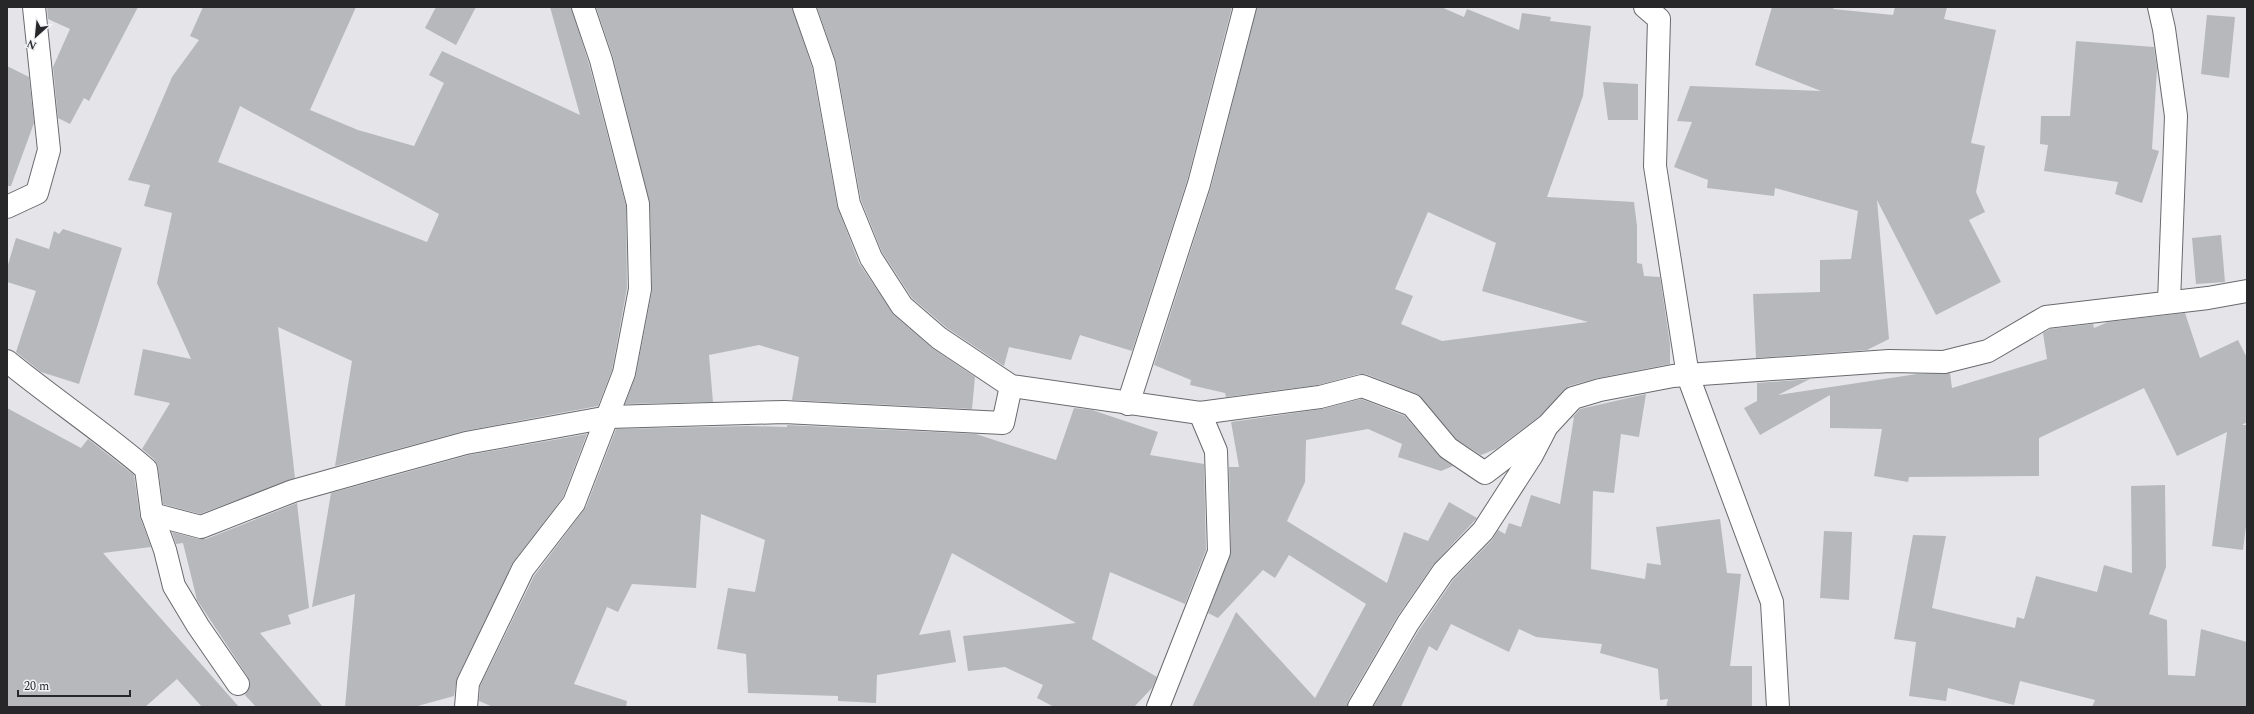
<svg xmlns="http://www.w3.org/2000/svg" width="2254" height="714" font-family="Spectral,serif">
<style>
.building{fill:#b7b8bb;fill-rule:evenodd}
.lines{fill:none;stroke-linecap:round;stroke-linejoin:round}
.minor-casing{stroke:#696a6e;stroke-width:24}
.minor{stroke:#fff;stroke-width:22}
</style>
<rect width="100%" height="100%" fill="#e5e5e9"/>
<g class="building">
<polygon points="47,7 138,7 89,101 84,98 70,124 58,118 53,67 70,29 48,19"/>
<path d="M203,7h153l-46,103 48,20 56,16 30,-63 -15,-8 13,-24 138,64 -30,-108h21l18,57 37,142 1,82 -15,82 -14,36 -134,25 -129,35 17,-105 -74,-34 17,151 -95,36 -37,-10 -5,-37 -4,-8 -12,-10 28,-46 -36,-8 9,-46 48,10 -34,-76 15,-70 -28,-7 6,-21 -22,-5 44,-103 27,-37 -9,-4zM240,106l199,108 -12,28 -209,-80z"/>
<polygon points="436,7 476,7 456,45 425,28"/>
<polygon points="596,7 792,7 812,67 837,206 859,263 894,315 932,348 975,377 972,409 792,400 799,357 759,345 709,355 713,402 625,404 636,375 652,291 650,204 613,57"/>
<polygon points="817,7 1232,7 1187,181 1132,351 1080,335 1071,360 1009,347 1004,366 947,328 912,298 882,252 861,200 836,62"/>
<path d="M1257,7h184l23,10 3,-8 52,21 3,-17 29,4 -1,4 41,5 -8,70 -36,101 87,5 3,24v37l5,1 2,12 16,1 10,67v20l-72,14 -29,8 -29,30 -44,33 -15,6 -25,-16 -39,-45 -51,-20h-7l-41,11 -92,12 -1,-4 -35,-8 1,-5 -37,-15 57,-178zM1428,212l68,31 -14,48 106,31 -146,19 -41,-17 12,-28 -18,-7z"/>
<polygon points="1772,7 1834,7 1833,9 1893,15 1895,7 1947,7 1944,19 1996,30 1971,143 1985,146 1976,192 1985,212 1969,220 2001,282 1936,315 1877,200 1889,339 1867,350 1756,358 1753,294 1820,292 1820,260 1851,259 1858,211 1775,188 1774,196 1707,188 1708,180 1674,167 1692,122 1677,121 1690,86 1821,91 1755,65"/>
<polygon points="2207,15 2235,17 2229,78 2201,74"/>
<polygon points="2076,41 2154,47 2157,69 2152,149 2159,151 2142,203 2115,194 2118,182 2044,171 2048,145 2040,144 2041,116 2070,116"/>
<polygon points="7,66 29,77 34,123 11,186 7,186"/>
<polygon points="1603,82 1638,84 1638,120 1608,120"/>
<polygon points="63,229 122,248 79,384 41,372 16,352 36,291 7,282 7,268 16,238 49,249 54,231 59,234"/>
<polygon points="2221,235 2225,282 2196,284 2192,238"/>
<polygon points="2185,313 2200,358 2238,340 2247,358 2247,422 2242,425 2247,425 2247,518 2243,550 2212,546 2227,432 2177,456 2144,388 2039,438 2039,476 1909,477 1908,482 1874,476 1882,429 1830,428 1830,395 1760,435 1744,408 1757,401 1757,383 1810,379 1778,395 1917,374 1950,373 1952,388 2047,359 2043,333 2050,329 2093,324 2094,328 2108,322"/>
<polygon points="1646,394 1639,437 1621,434 1614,493 1593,491 1591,569 1645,579 1647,563 1661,565 1656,527 1720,519 1727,573 1741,574 1730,666 1752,666 1752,707 1666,707 1668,699 1660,700 1658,669 1600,653 1602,644 1536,637 1519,629 1509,652 1451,624 1437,651 1429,646 1401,707 1373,707 1419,630 1453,580 1492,540 1498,530 1505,534 1509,523 1521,527 1531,495 1560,504 1574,417 1571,419 1580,409"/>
<polygon points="1361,399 1405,416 1439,456 1453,466 1441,471 1398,457 1402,444 1368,429 1306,440 1305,482 1287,521 1387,583 1404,532 1428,541 1449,502 1477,518 1433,565 1397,617 1348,701 1347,707 1192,707 1236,612 1315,698 1366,604 1289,555 1275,578 1263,570 1218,618 1208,613 1231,552 1229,467 1239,467 1231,422 1322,409"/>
<polygon points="7,408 81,448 88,439 134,475 140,517 151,547 103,553 239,707 202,707 177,679 145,707 7,707"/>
<polygon points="1074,408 1092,410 1158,432 1150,455 1204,464 1206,550 1185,604 1110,572 1092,639 1157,677 1152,688 1134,707 1054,707 1037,698 1043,685 1005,667 968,671 963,636 1076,623 952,553 919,635 950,630 956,662 877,675 876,703 838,701 838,696 748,693 746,654 717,649 728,588 755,592 765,540 701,514 696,588 632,584 618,612 607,607 574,684 627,701 626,707 493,707 479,701 480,686 534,576 586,507 616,429 748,426 787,427 787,425 976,434 1056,460"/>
<polygon points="587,434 563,497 512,564 457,678 454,696 414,707 345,707 355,594 312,607 331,493 469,455"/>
<polygon points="2165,485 2166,567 2149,614 2167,620 2168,675 2195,676 2201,629 2247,642 2247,707 2092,707 2095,700 2020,681 2014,705 1948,688 1946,701 1909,696 1916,642 1894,639 1913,535 1946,536 1932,608 2015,628 2017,617 2024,619 2036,576 2097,592 2104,565 2132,573 2131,486"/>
<polygon points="297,503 309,608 288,615 291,624 260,633 323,707 256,707 245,695 249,689 248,677 197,600 183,543 176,544 172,532 198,539 206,539"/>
<polygon points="1824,531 1852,532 1849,600 1820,598"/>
</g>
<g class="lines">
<g class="minor-casing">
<g id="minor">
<polyline points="804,7 824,64 849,204 871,258 902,306 939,338 1011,386 1200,413 1320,397 1362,386 1412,405 1448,448 1485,473 1548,425 1573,398 1600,390 1673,376 1889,361 1944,362 1988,351 2046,317 2208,298 2247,291"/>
<polyline points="1645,7 1659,19 1655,166 1688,376 1772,602 1778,707"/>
<polyline points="2159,7 2164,29 2176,116 2169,302"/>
<polyline points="7,207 37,193 49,150 34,7"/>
<path d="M7,361c45,37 95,70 139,108l6,45 13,36 9,36 24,40 40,58"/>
<polyline points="1128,404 1199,184 1245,7"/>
<polyline points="152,514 201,527 293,491 382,466 466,443 609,417 784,412 1003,423 1011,386"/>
<polyline points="466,707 468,683 523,569 574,503 624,373 640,289 638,204 601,60 583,7"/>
<polyline points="1158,707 1219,552 1216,451 1200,413"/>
<polyline points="1359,707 1408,623 1443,572 1483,531 1532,455 1545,430"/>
</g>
</g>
<use href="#minor" class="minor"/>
</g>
<rect width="2254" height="714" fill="none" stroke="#272729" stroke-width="16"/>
<g transform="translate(36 36) rotate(207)" stroke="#f2f3f7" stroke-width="3" paint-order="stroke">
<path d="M0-3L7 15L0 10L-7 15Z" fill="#272729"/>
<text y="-6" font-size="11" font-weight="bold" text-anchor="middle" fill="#272729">N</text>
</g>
<path d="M18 690v6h112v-6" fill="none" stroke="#272729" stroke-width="2"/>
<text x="24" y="690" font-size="12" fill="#272729" stroke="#f2f3f7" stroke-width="3" paint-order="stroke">20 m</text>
</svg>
